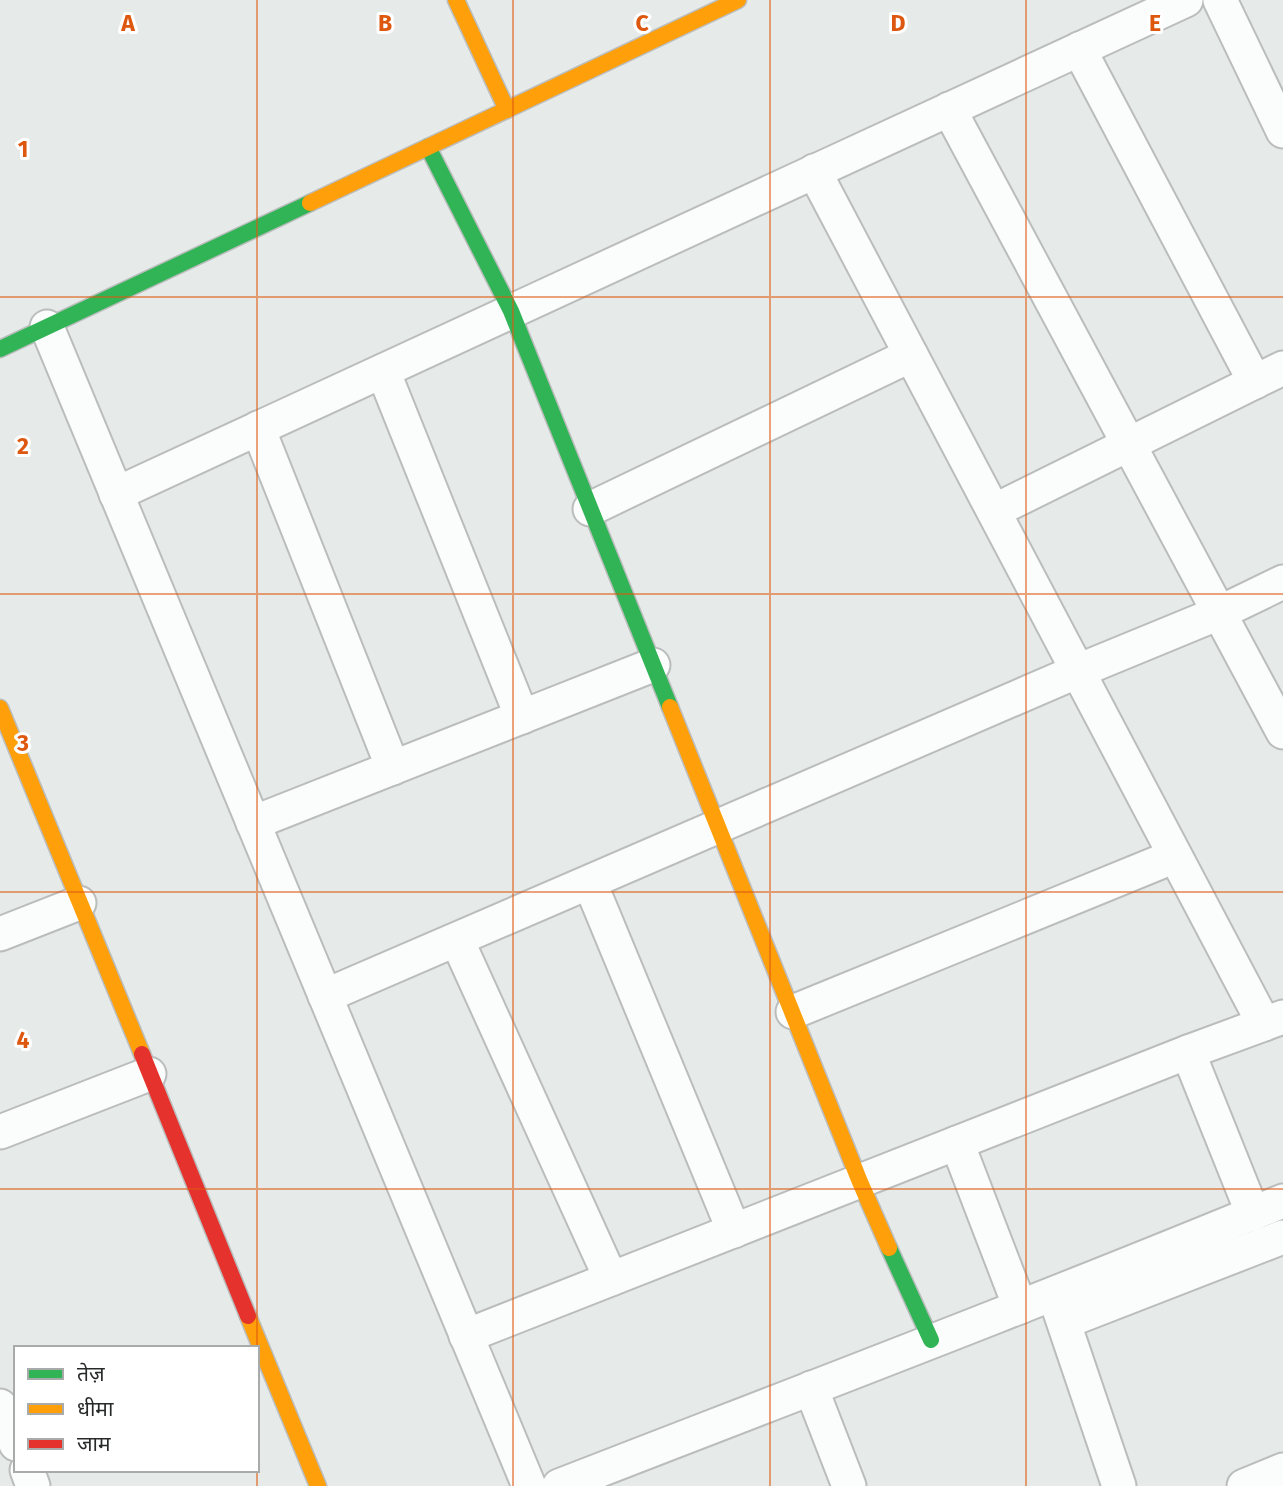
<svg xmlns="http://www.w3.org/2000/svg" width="1283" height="1486" font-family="'Fira Sans','Noto Sans Devanagari',sans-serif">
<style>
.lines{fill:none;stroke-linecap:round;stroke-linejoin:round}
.street-casing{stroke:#bbbdbd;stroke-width:37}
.fast-casing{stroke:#bbbdbd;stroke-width:19}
.slow-casing{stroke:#bbbdbd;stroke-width:19}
.jam-casing{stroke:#bbbdbd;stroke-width:19}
.street{stroke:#fbfcfc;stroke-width:33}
.fast{stroke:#30b455;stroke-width:16}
.slow{stroke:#ff9f0a;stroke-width:16}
.jam{stroke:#e5322d;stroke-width:16}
.grid{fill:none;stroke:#de570e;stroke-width:2;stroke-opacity:0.55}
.grid-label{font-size:23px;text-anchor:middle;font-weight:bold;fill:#de570e;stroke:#fff;stroke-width:6;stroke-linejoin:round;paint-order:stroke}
</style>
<rect width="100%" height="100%" fill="#e6eae9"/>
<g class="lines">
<g class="street-casing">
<g id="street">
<polyline points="1220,0 1283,131"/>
<polyline points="1079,49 1255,382"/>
<polyline points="949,109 1283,732"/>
<polyline points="814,171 1264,1024"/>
<polyline points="47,327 529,1486"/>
<polyline points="383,371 522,717"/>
<polyline points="258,428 393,768"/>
<polyline points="116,494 1186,0"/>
<polyline points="590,509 911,355"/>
<polyline points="994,511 1283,368"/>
<polyline points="253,823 653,665"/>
<polyline points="590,883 734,1231"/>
<polyline points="0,934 79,903"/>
<polyline points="457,940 611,1279"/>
<polyline points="325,996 1078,671 1219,613 1283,582"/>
<polyline points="793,1012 1175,856"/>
<polyline points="1188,1052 1253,1214"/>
<polyline points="0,1132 149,1074"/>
<polyline points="957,1143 1020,1307"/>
<polyline points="1056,1300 1119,1486"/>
<polyline points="1064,1322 1283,1237"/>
<polyline points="466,1336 1188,1052 1283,1017"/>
<polyline points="811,1388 849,1486"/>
<polyline points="0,1406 16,1444"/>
<polyline points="27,1470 33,1486"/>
<path d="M559,1486c242,-94 484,-186 724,-285"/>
<polyline points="1244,1486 1283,1470"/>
</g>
</g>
<g class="fast-casing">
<g id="fast">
<polyline points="428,147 511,311 670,707"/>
<polyline points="0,349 310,203"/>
<polyline points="889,1248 931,1340"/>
</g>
</g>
<g class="slow-casing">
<g id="slow">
<polyline points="456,0 507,110"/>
<polyline points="310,203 738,0"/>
<polyline points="670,707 860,1182 889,1248"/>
<polyline points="0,708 142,1054"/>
<polyline points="248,1316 318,1486"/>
</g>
</g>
<g class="jam-casing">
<polyline id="jam" points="142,1054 248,1316"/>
</g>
<use href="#street" class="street"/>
<use href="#fast" class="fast"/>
<use href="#slow" class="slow"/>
<use href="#jam" class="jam"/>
</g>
<path class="grid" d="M257,0v1348M513,0v1486M770,0v1486M1026,0v1486M0,297h1283M0,594h1283M0,892h1283M0,1189h1283M257,1470v16"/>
<g class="grid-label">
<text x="128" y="31">A</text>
<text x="385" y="31">B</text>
<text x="642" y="31">C</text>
<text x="898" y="31">D</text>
<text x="1155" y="31">E</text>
<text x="23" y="157">1</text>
<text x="23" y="454">2</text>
<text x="23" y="751">3</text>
<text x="23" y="1048">4</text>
</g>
<rect x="14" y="1346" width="245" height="126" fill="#ffffff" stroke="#a9aaaa" stroke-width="2"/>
<rect x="28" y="1369" width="35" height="10" fill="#30b455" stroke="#a9aaaa" stroke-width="2"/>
<text x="77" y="1381" font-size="21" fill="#282a2a">तेज़</text>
<rect x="28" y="1404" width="35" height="10" fill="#ff9f0a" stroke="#a9aaaa" stroke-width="2"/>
<text x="77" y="1416" font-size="21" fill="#282a2a">धीमा</text>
<rect x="28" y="1439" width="35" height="10" fill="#e5322d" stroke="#a9aaaa" stroke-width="2"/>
<text x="77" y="1451" font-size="21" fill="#282a2a">जाम</text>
</svg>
